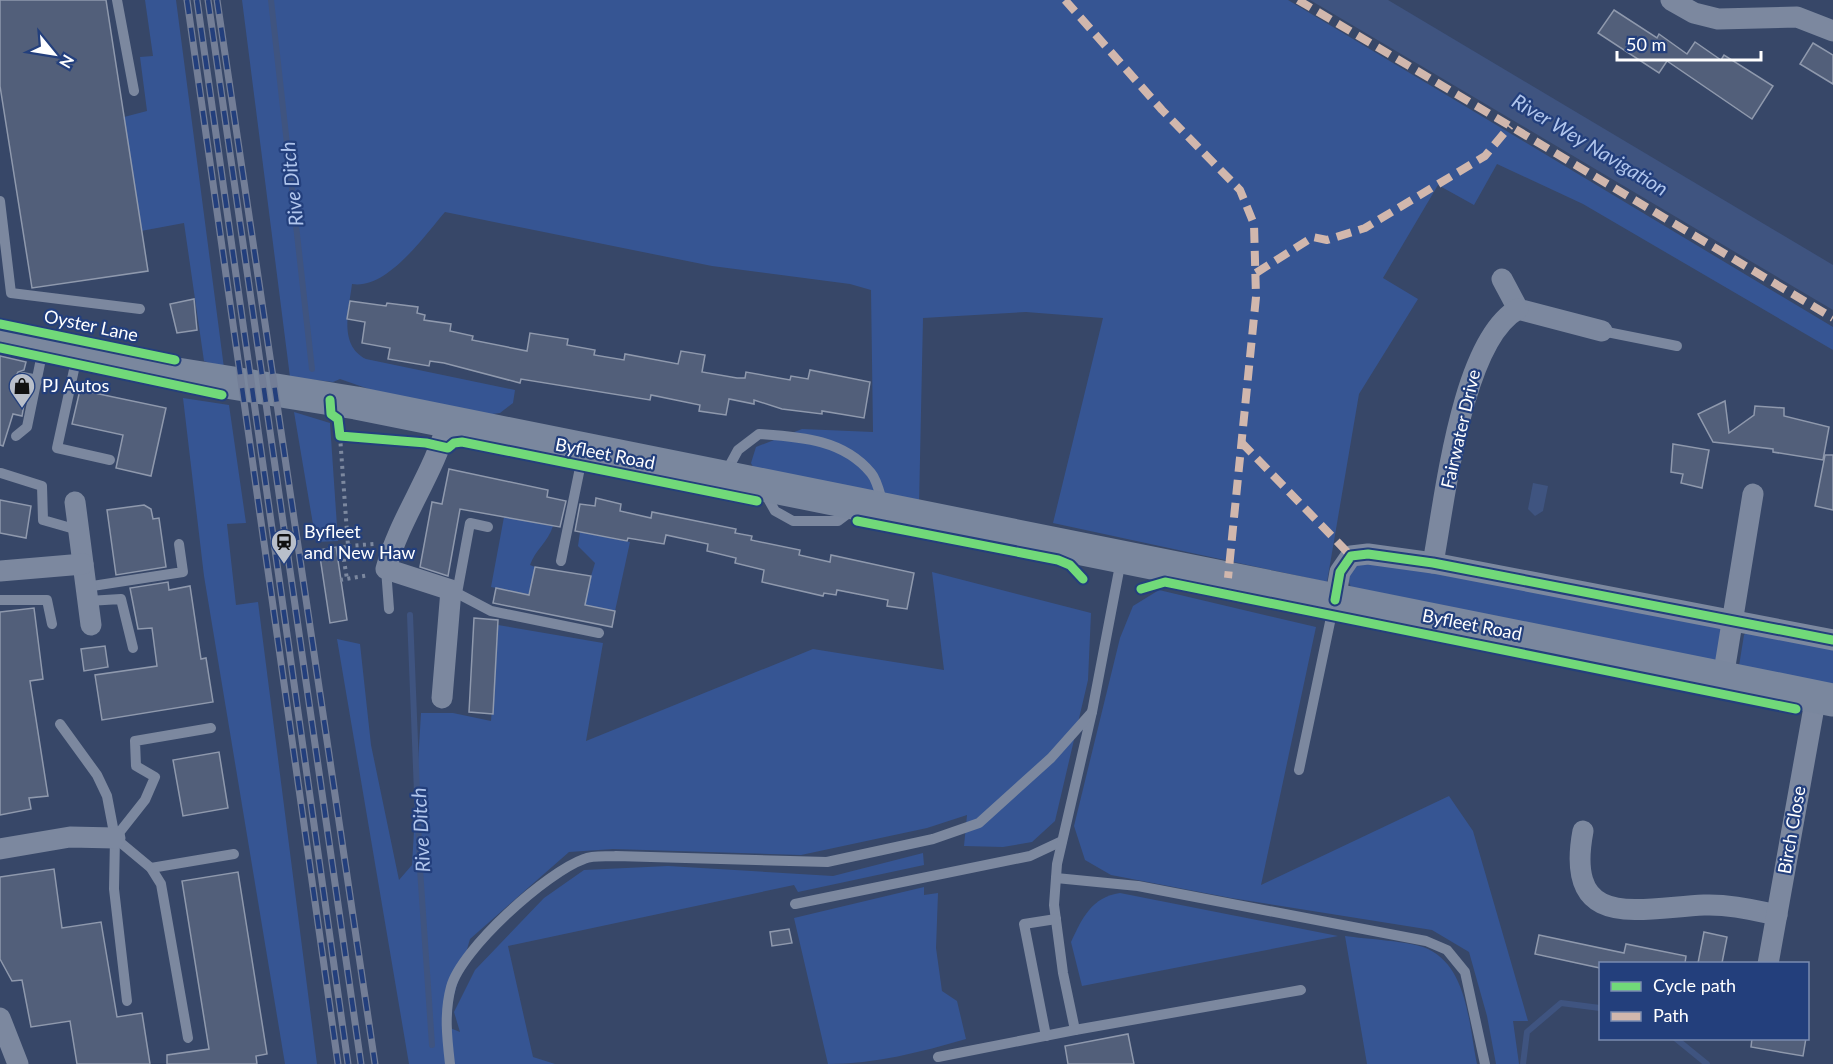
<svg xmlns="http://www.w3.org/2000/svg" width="1833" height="1064" font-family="Lato,sans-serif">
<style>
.green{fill:#365593}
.water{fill:#3f5480}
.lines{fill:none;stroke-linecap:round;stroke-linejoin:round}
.stream{stroke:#3f5480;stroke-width:6}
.building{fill:#525f7a;stroke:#8f99ad;stroke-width:1.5}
.path{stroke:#7c889f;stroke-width:4;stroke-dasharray:3 4.5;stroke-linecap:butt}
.service{stroke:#7c889f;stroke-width:10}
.minor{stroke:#7c889f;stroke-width:21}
.primary{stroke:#7a879e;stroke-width:33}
.rail-casing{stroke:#737e97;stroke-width:7}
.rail{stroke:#233f7c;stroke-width:4.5;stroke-dasharray:14;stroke-linecap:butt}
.quiet{stroke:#d1b7ad;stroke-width:8;stroke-dasharray:15 8;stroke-linecap:butt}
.cycleway-casing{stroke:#233f7c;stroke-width:13}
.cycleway{stroke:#71d979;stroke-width:9}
.labels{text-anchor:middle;stroke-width:4.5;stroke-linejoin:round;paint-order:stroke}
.street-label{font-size:18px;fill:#fff;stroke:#233f7c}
.poi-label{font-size:18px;fill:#fff;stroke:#233f7c;text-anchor:start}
.water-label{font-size:20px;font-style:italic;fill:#b1c6ed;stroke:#233f7c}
</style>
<rect width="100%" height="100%" fill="#374768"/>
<g class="green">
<polygon points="145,0 176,0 224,368 204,361 184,223 141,231 124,117 147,111 140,57 153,56"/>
<path d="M242,0h1046l545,327v23l-250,-146 -86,-40 -23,41 -36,-20 -55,93 35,21 -59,95 -32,188 -274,-59 50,-205 -77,-6 -103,6 -4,188 -166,-39 -2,-4 5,-16 46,-18 71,3 -2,-142 -21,-6 -138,-18 -267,-54c-20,23 -58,78 -93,72 -3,26 -14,61 14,75l149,31 -2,13 -13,10 -15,2 -99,-20 -46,-16 -7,3 -43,-5z"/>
<polygon points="183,398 229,405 246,523 227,524 236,605 258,602 317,1064 285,1064 204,576"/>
<polygon points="294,412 330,423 338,541 316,542"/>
<path d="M504,517l49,9c-5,16 -18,24 -23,39l5,2 -3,15 59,-6 4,-13 -17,-17 2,-14 50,10 -15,69 -124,-24z"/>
<polygon points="1351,556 1725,619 1715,676 1358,604 1345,573"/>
<polygon points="932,572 1091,613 1088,680 1055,821 1032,842 1003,847 964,846 967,815 927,828 801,855 613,849 569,852 470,939 445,1026 460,1032 454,1012 475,970 544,898 584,870 668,866 833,876 923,853 924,865 798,892 794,885 508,946 533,1057 555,1064 409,1064 337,639 360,644 371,745 399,880 412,865 421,713 453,713 491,721 498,625 603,643 586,741 813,649 944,670"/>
<polygon points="1159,590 1316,627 1261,885 1449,796 1473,831 1528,1021 1513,1021 1519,1064 1496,1064 1487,1016 1469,952 1432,930 1231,898 1111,875 1085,860 1074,826 1120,638 1133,606"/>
<polygon points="1748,630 1833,646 1833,700 1739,666 1744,635"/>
<path d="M924,887v8l14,-2 -2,55 6,43 15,10 9,38c-45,13 -91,25 -138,25l-34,-146z"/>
<path d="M1120,893l218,43 -256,50 -11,-44c11,-24 21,-45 49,-49z"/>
<path d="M1345,936c20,3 66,5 83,13 40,19 41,77 49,115h-110z"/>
</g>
<g class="water">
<polygon points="1310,0 1388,0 1833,265 1833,310"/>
<polygon points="1533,483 1548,486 1543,511 1535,516 1528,509"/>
</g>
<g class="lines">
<g class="stream">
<polyline points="271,0 312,369"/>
<polyline points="410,615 420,869 432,1045"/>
<polyline points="1675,1038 1707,1064"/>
<polyline points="1523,1064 1527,1032 1561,1003 1600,1008"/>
</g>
</g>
<g class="building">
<polygon points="0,0 106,0 148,271 32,288 0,86"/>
<polygon points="1614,10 1657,38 1659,34 1687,54 1695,42 1721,60 1724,55 1773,86 1752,119 1667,61 1659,73 1598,33"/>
<polygon points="1813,43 1833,55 1833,84 1800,64"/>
<polygon points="194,299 197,330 177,333 170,304"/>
<polygon points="350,301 386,306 387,303 418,307 417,313 425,315 424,320 451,324 450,331 473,336 472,340 527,351 530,333 568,339 567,345 595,350 594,355 624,360 625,354 678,364 681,351 705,355 702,372 737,378 745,378 746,372 790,380 791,376 808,379 810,370 870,382 864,418 822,411 822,414 782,409 754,400 754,404 729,399 726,415 699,411 700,405 651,395 650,400 521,379 520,383 444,363 430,361 429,366 388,359 390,348 362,343 365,322 347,319"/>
<polygon points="0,356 26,362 24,370 18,372 16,376 21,384 18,396 25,398 22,416 13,414 3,446 0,445"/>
<polygon points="80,390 166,408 151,476 116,468 123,435 72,424"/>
<polygon points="1725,401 1729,433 1754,415 1755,406 1784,408 1784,416 1829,427 1823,460 1773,452 1773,449 1713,442 1698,414"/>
<polygon points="1673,444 1709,450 1702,488 1681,483 1683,474 1671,472"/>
<polygon points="1825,455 1833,455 1833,510 1815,506"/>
<polygon points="449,469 548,490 547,497 566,501 560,527 460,509 448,576 420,567 432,502 442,504"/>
<polygon points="596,498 621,504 620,511 651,518 652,512 736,529 735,533 752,536 751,540 800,550 799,555 830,562 831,555 914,573 907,609 887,606 888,600 837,590 836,595 824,593 823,596 762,582 764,570 735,563 736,558 707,551 708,544 666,535 664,544 628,538 627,541 575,531 580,504 595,506"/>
<polygon points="0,500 31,506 26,538 0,533"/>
<polygon points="144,505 151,509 153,519 159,518 166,567 116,575 107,510"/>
<polygon points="336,547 347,620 330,623 319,550"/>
<polygon points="535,567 591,576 585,605 615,611 612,627 493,603 496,588 529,595"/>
<polygon points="168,582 169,590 190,586 201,659 206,658 213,702 102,720 95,675 157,666 152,628 138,629 130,588"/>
<polygon points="34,608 43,679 30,681 48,796 29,798 31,809 0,815 0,612"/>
<polygon points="474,618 498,620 493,714 469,712"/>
<polygon points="105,646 108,667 84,671 81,649"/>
<polygon points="219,752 228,808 183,816 173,760"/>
<polygon points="54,869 62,928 101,922 117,1017 142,1013 150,1064 77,1064 70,1021 31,1027 22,980 12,981 0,959 0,877"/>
<polygon points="238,872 267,1054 256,1056 257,1064 167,1064 167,1055 209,1049 182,881"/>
<polygon points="789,929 792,943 772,946 770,932"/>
<polygon points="1704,932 1727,937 1722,963 1698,963"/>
<polygon points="1539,935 1624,953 1626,944 1686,956 1685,963 1600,963 1600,968 1535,954"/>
<polygon points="1128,1034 1134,1064 1068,1064 1065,1046"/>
<polygon points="1752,1038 1806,1038 1803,1056 1751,1047"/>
</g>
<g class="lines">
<g class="path">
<polyline points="340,436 348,546 342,548 347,579"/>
<polyline points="348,546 374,544"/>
<polyline points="340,580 369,575"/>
</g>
<g class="service">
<polyline points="117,0 134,91"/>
<polyline points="0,201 11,293 140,309"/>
<polyline points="1602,331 1677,346"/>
<polyline points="77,356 57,448 110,460"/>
<polyline points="23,377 38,380"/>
<polyline points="16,436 27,427 43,349"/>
<polyline points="1,473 42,486 43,520 78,530"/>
<path d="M725,474l13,-24 21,-16c41,3 84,5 112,39 6,7 9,21 12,31"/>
<polyline points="763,490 775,511 793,521 838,521 854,509"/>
<polyline points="561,561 583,453"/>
<polyline points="386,569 389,609"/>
<polyline points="86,587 183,572 179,544"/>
<polyline points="451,590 491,611 599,633"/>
<polyline points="457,593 470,523 488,527"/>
<polyline points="0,600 47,600 52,624"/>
<polyline points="88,601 121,599 133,648"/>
<polyline points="60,724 97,775 107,796 115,838 114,889 127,1001"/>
<polyline points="1299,770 1334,603"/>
<polyline points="115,838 151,868 161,884 188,1038"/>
<polyline points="115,838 145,800 155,777 136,766 135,741 211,728"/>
<polyline points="151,868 234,854"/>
<polyline points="1056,878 1138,886 1426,941 1447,950 1465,972 1485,1064"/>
<polyline points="795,904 1030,856 1062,841"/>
<polyline points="1075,1030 1063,973 1054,905 1057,864 1092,712 1121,560"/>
<polyline points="1046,1036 1024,924 1056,919"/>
<polyline points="938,1057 1075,1030 1301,990"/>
<path d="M450,1064c-3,-26 -6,-51 1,-77 10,-38 96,-115 133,-128 9,-4 23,-2 32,-3l211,6 106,-23 46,-16 72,-65 41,-46"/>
</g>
<g class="minor">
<polyline points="1671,0 1694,13 1718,19 1797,17 1833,31"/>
<polyline points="1502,279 1518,309 1602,331"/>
<polyline points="75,502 91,625"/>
<path d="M1433,563c12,-63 28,-222 85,-254"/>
<polyline points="0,571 83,564"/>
<polyline points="1335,600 1340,572 1351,556 1368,554 1433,563 1833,640"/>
<polyline points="1723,678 1753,494"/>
<path d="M442,698l9,-108 -65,-21c14,-52 48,-95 62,-148"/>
<path d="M1583,831c-19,101 56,77 121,74 25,-1 49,5 73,10"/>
<polyline points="0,849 70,837 115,838"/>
<polyline points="1768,964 1816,696"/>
<polyline points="0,1018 18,1064"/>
</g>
<polyline class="primary" points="0,337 177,374 356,403 1833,700"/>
<g class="rail-casing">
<g id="rail">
<polyline points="187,0 338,1064"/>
<polyline points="197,0 348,1064"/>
<polyline points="208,0 361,1064"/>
<polyline points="217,0 375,1064"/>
</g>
</g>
<use href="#rail" class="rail"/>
<g class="quiet">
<polyline points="1065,0 1162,110 1240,190 1254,224 1256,297 1228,578"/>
<polyline points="1298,0 1833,318"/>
<polyline points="1256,273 1313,237 1327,240 1365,228 1485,156 1510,126"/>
<polyline points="1241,442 1351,556"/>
</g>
<g class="cycleway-casing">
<g id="cycleway">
<polyline points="0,324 175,360"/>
<polyline points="0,348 222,395"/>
<polyline points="330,400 331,414 338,419 340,436 426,443 448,448 454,443 462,442 757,501"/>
<polyline points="857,521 1058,560 1070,565 1083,579"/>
<polyline points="1141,589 1165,582 1796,709"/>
<polyline points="1335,600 1340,572 1351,556 1368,554 1433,563 1833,640"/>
</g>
</g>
<use href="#cycleway" class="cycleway"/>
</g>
<defs>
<g id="shop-pin" transform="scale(1.35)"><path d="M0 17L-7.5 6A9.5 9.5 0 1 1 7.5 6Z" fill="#b9bfca" stroke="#233f7c"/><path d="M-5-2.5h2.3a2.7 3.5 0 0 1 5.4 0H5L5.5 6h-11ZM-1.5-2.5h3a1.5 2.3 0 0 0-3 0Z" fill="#111"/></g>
<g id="station-pin" transform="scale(1.35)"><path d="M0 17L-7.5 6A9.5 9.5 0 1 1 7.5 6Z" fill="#b9bfca" stroke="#233f7c"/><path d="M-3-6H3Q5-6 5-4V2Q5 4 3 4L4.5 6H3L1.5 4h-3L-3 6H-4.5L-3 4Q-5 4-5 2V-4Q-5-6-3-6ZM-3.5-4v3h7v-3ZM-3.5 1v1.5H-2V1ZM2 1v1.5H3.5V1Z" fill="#111"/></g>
</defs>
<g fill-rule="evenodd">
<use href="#shop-pin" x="22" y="386"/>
<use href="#station-pin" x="284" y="542"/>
</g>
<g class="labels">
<g class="street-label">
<text transform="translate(91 326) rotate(12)" y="6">Oyster Lane</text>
<text transform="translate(1461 429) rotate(-77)" y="6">Fairwater Drive</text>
<text transform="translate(605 454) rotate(11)" y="6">Byfleet Road</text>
<text transform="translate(1472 625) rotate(11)" y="6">Byfleet Road</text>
<text transform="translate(1792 830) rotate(-80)" y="6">Birch Close</text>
</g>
<g class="poi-label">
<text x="42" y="392">PJ Autos</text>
<text x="304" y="538">Byfleet<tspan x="304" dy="21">and New Haw</tspan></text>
</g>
<g class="water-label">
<text transform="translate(1590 145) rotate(31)" y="7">River Wey Navigation</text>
<text transform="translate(292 184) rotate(-96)" y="7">Rive Ditch</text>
<text transform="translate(421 830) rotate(-93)" y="7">Rive Ditch</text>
</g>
</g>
<rect x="1599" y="962" width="210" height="78" fill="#233f7c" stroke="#7b8cb0" stroke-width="1.5"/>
<rect x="1611" y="982" width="30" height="9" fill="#71d979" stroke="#7b8cb0" stroke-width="1.5"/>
<text x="1653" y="992" font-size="18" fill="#ffffff">Cycle path</text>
<rect x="1611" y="1012" width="30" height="9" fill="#d1b7ad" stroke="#7b8cb0" stroke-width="1.5"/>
<text x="1653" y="1022" font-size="18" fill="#ffffff">Path</text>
<g transform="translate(54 54) rotate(120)" stroke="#233f7c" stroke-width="4.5" paint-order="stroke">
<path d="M0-4.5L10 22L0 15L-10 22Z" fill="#ffffff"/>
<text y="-9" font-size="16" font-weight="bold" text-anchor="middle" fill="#ffffff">N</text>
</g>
<path d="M1617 51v9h144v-9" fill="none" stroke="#ffffff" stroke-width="3"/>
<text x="1626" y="51" font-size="18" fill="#ffffff" stroke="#233f7c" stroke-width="4.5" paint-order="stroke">50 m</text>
</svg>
